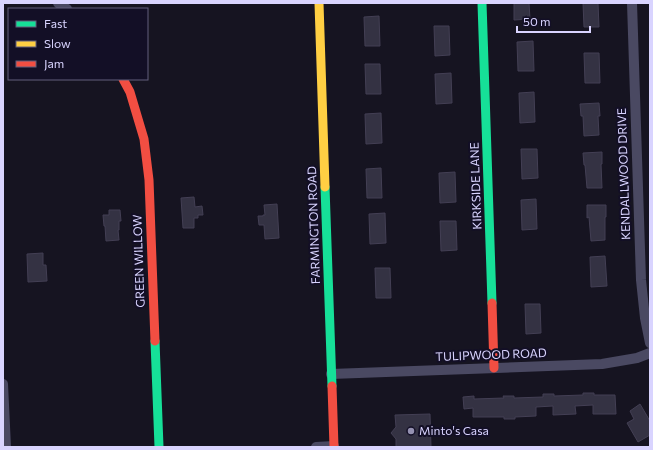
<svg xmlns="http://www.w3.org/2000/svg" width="653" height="450" font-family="Commissioner,sans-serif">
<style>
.building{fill:#343243;stroke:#433f54}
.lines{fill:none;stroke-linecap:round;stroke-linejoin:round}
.street{stroke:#4a4962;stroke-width:10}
.fast{stroke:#16e098;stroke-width:9}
.slow{stroke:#ffcf43;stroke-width:9}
.jam{stroke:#f24e42;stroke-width:9}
.poi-dot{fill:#9591b1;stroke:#130f26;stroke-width:1.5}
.labels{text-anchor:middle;stroke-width:4;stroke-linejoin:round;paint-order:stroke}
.street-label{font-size:12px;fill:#d9d4ff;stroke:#130f26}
.poi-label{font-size:12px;fill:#d9d4ff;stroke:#130f26;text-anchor:start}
</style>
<rect width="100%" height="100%" fill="#161421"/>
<g class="building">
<polygon points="514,3 529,3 530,19 514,20"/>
<polygon points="583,3 598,3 599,27 584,27"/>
<polygon points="379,16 380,46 365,46 364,17"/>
<polygon points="434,26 449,26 450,55 435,56"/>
<polygon points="533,41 534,71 518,71 517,42"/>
<polygon points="584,53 599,53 600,83 585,83"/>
<polygon points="365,64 380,64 381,94 366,94"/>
<polygon points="451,73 452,103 436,104 435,74"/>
<polygon points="534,92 535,122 520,123 519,93"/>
<polygon points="599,103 600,116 598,116 599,135 584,136 583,116 581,116 580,104"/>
<polygon points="381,113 382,143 366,144 365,114"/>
<polygon points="521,149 537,149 538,178 522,179"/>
<polygon points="602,152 602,164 601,164 602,188 587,188 585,165 584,165 583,153"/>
<polygon points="381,168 382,198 367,198 366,169"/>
<polygon points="455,172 456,202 440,203 439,173"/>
<polygon points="194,197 195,207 202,206 203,215 198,215 198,218 194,218 194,228 183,228 181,198"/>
<polygon points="536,199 537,229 522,230 521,200"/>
<polygon points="277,204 279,238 265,239 264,225 259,225 258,216 263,216 263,215 265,215 264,205"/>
<polygon points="587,205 606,205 606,217 605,217 605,240 591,241 589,217 587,218"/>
<polygon points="109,210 120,210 121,221 119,221 119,230 118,230 119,240 106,241 105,226 104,226 103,215 109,215"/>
<polygon points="385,213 386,243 370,244 369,214"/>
<polygon points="440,221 456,221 457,250 441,251"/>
<polygon points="43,253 43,265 46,265 47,281 28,282 27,254"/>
<polygon points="605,256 607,286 591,287 590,257"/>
<polygon points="375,268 390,268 391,298 376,298"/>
<polygon points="525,304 540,304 541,333 526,334"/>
<polygon points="583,393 594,393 594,395 615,395 616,414 593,414 593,405 575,406 576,414 553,415 553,406 536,407 536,416 515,417 515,419 504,419 504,417 473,417 473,408 464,409 463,397 474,396 474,399 504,398 503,396 514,396 514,398 543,397 543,394 554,394 554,396 583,395"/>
<polygon points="640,404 650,421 650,435 638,442 627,423 634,419 630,411"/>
<polygon points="430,414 431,447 396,447 396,439 391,433 396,427 395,415"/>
</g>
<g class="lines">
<g class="street">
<polyline points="58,3 67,9"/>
<polyline points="632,3 641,280 645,318 650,343"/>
<polyline points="331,374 602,364 637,358 650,353"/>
<polyline points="3,384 6,447"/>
<polyline points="316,447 334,446"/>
</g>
<g class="fast">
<polyline points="482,3 492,303"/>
<polyline points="325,187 332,386"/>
<polyline points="155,341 159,447"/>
</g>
<polyline class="slow" points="319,3 325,187"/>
<g class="jam">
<polyline points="123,79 130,92 144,139 149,180 155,341"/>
<polyline points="492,303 494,368"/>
<polyline points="332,386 334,447"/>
</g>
</g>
<circle class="poi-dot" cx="411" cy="431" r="4"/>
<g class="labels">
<g class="street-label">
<text transform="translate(624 174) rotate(-92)" y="4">KENDALLWOOD DRIVE</text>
<text transform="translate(476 186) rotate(-92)" y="4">KIRKSIDE LANE</text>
<text transform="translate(314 225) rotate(-92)" y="4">FARMINGTON ROAD</text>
<text transform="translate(139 261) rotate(-92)" y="4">GREEN WILLOW</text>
<text transform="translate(491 355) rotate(-2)" y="4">TULIPWOOD ROAD</text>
</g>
<g class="poi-label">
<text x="419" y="435">Minto's Casa</text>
</g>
</g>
<rect width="653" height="450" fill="none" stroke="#d9d4ff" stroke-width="8"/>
<rect x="8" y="8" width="140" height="72" fill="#130f26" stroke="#625e7d"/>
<rect x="16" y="21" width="20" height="6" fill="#16e098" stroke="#625e7d"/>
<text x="44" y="28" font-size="12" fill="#d9d4ff">Fast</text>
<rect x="16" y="41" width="20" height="6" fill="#ffcf43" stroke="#625e7d"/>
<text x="44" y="48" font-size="12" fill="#d9d4ff">Slow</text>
<rect x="16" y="61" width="20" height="6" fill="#f24e42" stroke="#625e7d"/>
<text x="44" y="68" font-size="12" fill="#d9d4ff">Jam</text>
<path d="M517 26v6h73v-6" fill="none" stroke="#d9d4ff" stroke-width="2"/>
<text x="523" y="26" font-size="12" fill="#d9d4ff" stroke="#130f26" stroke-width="3" paint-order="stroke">50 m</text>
</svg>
